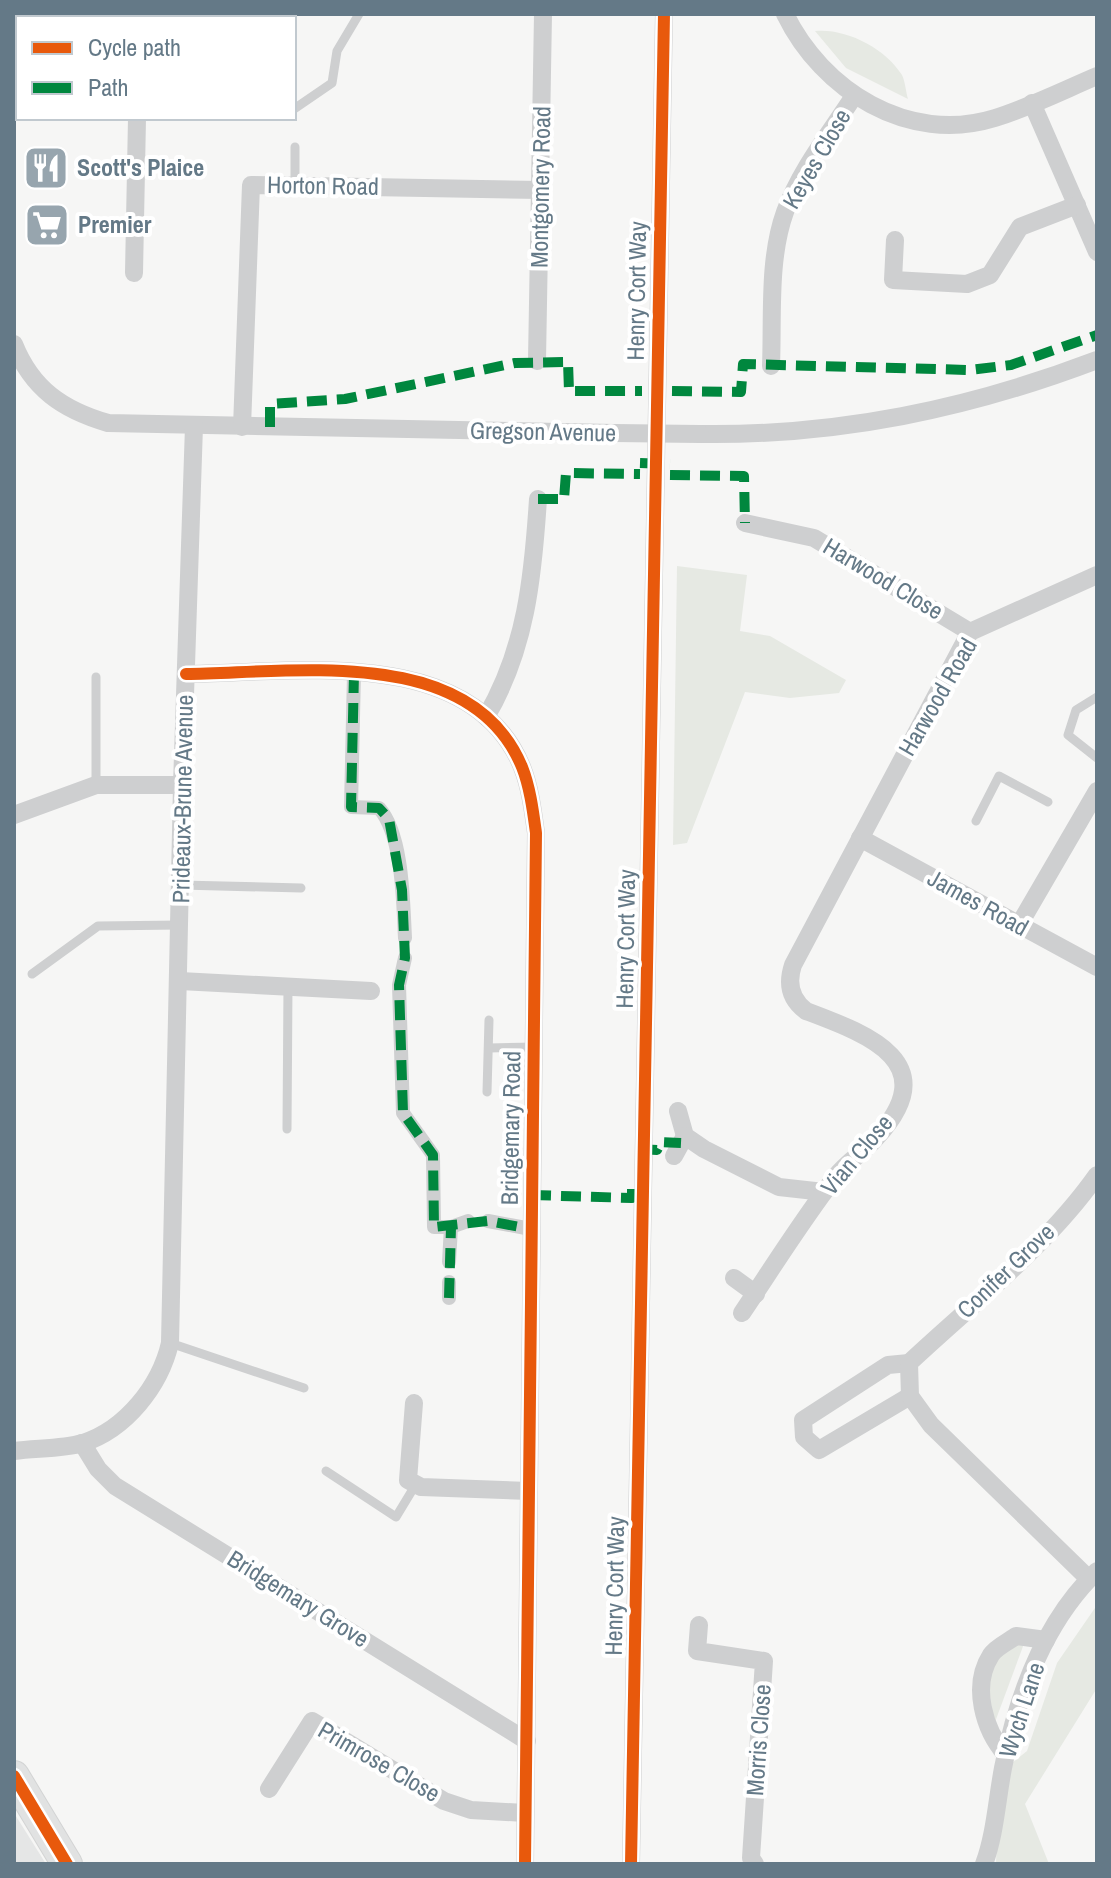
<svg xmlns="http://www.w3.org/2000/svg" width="1111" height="1878" font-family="'Archivo Narrow',sans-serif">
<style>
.built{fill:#e5e6e6}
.green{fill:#e6e9e3}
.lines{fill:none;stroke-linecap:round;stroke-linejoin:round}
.primary-casing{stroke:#d3d4d4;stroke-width:32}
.service{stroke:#cecfd0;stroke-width:9}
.pedestrian{stroke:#cecfd0;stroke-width:14}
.minor{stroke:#cecfd0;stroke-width:18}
.primary{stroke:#e1e2e2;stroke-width:30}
.minor-bridge{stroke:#cecfd0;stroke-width:18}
.quiet{stroke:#00873e;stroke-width:10;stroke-dasharray:20 10;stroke-linecap:butt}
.cycleway-casing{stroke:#fff;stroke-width:17}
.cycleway{stroke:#e8590c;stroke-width:12}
.labels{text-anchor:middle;stroke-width:8;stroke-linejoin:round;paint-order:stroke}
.street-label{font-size:24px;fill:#647987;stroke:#fff}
.poi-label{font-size:24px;font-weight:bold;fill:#647987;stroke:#fff;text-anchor:start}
</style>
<rect width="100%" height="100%" fill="#f6f6f5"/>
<polygon class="built" points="14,1813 46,1864 14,1864"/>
<g class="green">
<path d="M815,31c31,-3 70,17 87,44 3,6 4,17 6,24l-62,-31z"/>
<polygon points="677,566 747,575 740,631 770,636 846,680 839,693 790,698 745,692 687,843 673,845"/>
<polygon points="1097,1605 1097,1688 1025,1804 1049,1864 996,1864 997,1829 1012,1763 1027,1751 1057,1663"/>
<polygon points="1025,1641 995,1722 984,1702 995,1654"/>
</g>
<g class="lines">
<g class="primary-casing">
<polyline id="primary" points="14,1776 67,1864"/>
</g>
<g class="service">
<polyline points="294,109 332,83 337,51 359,14"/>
<polyline points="295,185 295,147"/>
<polyline points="1097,697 1076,710 1068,735 1097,758"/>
<polyline points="96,785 96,677"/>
<polyline points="976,821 999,776 1048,802"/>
<polyline points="181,885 301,888"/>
<polyline points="32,974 98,926 180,925"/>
<polyline points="489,1048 535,1047"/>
<polyline points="487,1092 489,1020"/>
<polyline points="287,1129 288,986"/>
<polyline points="170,1343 304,1388"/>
<polyline points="326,1471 396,1517 416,1484"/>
</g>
<g class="pedestrian">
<path d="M354,673l-3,134 28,1c24,27 24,94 26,130"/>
<polyline points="405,958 399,985 403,1113 433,1155 434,1227 451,1227 468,1221"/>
<polyline points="488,1221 531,1229"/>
<polyline points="449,1262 451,1227"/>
<polyline points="449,1282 449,1298"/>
</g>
<g class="minor">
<path d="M785,14c37,76 123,131 210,104 35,-11 69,-28 102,-42"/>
<polyline points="139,18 139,14"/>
<polyline points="1032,103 1097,252"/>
<polyline points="895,240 893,280 967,284 990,275 1020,227 1077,205"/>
<polyline points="134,273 137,118"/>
<path d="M14,344c18,45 49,66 94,79l506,10"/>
<polyline points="537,361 543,14"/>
<path d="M771,366c2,-49 -3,-107 14,-154 15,-42 45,-79 69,-116"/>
<polyline points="242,427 251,185 541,190"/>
<path d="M700,434c139,2 268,-25 397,-74"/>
<polyline points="745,523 814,538 970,632"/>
<path d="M186,674c106,-1 285,-31 336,93 8,20 11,44 14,66l-11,1031"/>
<path d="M486,717c40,-68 47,-140 52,-218"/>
<polyline points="14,815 96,785 182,785"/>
<polyline points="860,838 1097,967"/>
<polyline points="1019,925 1097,791"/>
<polyline points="180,981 371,991"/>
<polyline points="678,1111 685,1136 704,1149 779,1187 824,1192"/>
<polyline points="674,1156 685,1136"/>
<polyline points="734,1278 756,1294"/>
<path d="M742,1313c31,-46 60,-93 94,-137 12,-15 28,-24 40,-38 70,-76 -9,-104 -70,-127 -16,-12 -19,-28 -13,-46l177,-333 127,-57"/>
<polyline points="909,1363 888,1365 803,1420 804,1437 819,1450 910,1396"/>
<polyline points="414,1403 408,1480 421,1487 529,1491"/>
<polyline points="82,1443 98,1469 115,1486 527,1741"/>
<path d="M14,1451c22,-3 48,-2 69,-8 43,-14 77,-57 87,-100l12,-558 12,-359"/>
<path d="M1089,1579l-158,-154 -21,-29 -1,-33c64,-60 138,-117 188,-188"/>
<polyline points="699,1625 697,1651 764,1661 751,1858 755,1864"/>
<path d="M1006,1755c-22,-25 -35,-69 -15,-100 5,-8 17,-13 25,-19l30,4"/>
<polyline points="269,1789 312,1721 444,1801 471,1810 525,1813"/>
<polyline points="631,1864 664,14"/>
<path d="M984,1864c11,-29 13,-65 19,-96 14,-71 41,-146 94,-197"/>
</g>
<use href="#primary" class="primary"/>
<polyline class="minor-bridge" points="614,433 700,434"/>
<g class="quiet">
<polyline points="672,391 741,392 743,364 970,370 1011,365 1097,335"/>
<polyline points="270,427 270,404 345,399 515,363 568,362 569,391 642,391"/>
<polyline points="640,463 670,464"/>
<polyline points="670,475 744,476 745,523"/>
<polyline points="538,499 564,499 566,473 640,474"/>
<polyline points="354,673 351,807 379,808 389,819 402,890 405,958 399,985 403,1113 433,1155 434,1227 488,1221 531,1229"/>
<polyline points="639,1149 657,1150 661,1142 681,1143"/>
<polyline points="531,1195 632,1198 632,1183"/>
<polyline points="449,1298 451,1227"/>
</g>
<g class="cycleway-casing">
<g id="cycleway">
<path d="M186,674c106,-1 285,-31 336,93 8,20 11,44 14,66l-11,1031"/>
<polyline points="14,1776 67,1864"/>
<polyline points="631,1864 664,14"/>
</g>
</g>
<use href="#cycleway" class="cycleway"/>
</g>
<defs>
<g id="restaurant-square" transform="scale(2.3)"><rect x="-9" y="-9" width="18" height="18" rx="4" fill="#97a5ae" stroke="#fff"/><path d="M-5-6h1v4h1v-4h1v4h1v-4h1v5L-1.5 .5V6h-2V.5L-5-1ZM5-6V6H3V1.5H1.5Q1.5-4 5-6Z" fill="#fff"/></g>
<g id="supermarket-square" transform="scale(2.3)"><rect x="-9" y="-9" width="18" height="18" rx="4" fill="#97a5ae" stroke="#fff"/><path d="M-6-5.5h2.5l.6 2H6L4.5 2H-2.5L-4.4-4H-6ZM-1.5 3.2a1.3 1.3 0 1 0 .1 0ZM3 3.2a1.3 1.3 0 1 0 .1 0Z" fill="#fff"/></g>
</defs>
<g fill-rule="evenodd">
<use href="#restaurant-square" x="46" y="168"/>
<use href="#supermarket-square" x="47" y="225"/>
</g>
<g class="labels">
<g class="street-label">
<text transform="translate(817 159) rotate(-60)" y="8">Keyes Close</text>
<text transform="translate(323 186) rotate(1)" y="8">Horton Road</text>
<text transform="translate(541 187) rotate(-89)" y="8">Montgomery Road</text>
<text transform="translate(637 291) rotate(-89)" y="8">Henry Cort Way</text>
<text transform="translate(543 432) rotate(1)" y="8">Gregson Avenue</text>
<text transform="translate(883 579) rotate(31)" y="8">Harwood Close</text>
<text transform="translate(938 697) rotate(-60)" y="8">Harwood Road</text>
<text transform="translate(183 799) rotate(-89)" y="8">Prideaux-Brune Avenue</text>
<text transform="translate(978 903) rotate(29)" y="8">James Road</text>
<text transform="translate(626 939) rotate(-89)" y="8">Henry Cort Way</text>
<text transform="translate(511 1128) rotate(-89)" y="8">Bridgemary Road</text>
<text transform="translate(857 1155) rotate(-50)" y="8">Vian Close</text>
<text transform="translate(1006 1271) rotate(-44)" y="8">Conifer Grove</text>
<text transform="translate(615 1586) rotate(-89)" y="8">Henry Cort Way</text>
<text transform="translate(298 1599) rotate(32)" y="8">Bridgemary Grove</text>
<text transform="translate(1022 1710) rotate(-72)" y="8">Wych Lane</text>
<text transform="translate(759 1740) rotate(-86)" y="8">Morris Close</text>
<text transform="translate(379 1762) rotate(30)" y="8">Primrose Close</text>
</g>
<g class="poi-label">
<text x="77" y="176">Scott's Plaice</text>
<text x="78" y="233">Premier</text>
</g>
</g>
<rect width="1111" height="1878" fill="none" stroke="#647987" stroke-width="32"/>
<rect x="16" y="16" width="280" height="104" fill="#ffffff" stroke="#c1c9cf" stroke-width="2"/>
<rect x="32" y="42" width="40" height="12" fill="#e8590c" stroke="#c1c9cf" stroke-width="2"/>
<text x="88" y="56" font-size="24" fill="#647987">Cycle path</text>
<rect x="32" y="82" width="40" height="12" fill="#00873e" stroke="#c1c9cf" stroke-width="2"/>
<text x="88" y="96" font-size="24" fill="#647987">Path</text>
</svg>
